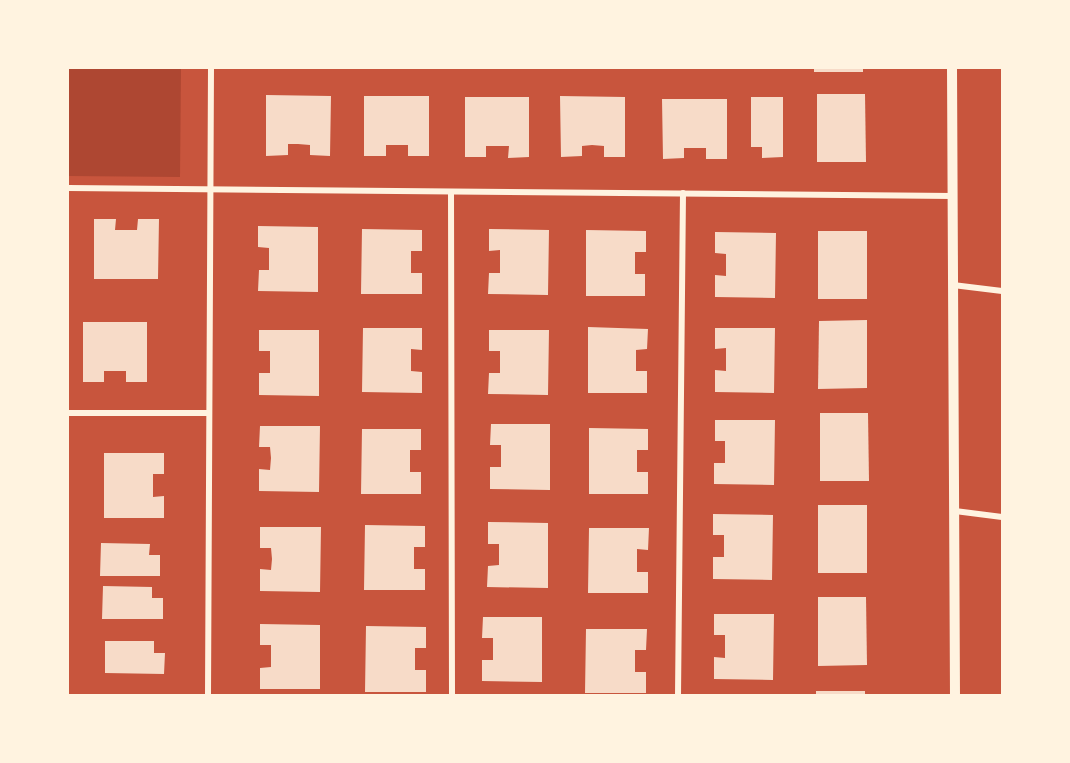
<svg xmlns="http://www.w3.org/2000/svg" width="1070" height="763" font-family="Raleway,sans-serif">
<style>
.green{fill:#ae4732}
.building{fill:#f7dbc8}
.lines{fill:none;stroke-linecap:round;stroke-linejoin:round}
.minor{stroke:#fff3e0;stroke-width:6}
.tertiary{stroke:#fff3e0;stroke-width:10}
</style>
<rect width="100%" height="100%" fill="#c8553d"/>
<polygon class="green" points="68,68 181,68 180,177 68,176"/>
<g class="building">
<rect x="814" y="68" width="49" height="4"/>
<polygon points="817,94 865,94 866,162 817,162"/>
<polygon points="266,95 331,96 330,156 310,155 310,145 298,144 288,144 288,155 266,156"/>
<polygon points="364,96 429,96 429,156 408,156 408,145 386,145 386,156 364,156"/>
<polygon points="560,96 625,97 625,157 604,157 604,146 592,145 582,146 582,156 561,157"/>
<polygon points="465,97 529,97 529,157 508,158 509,146 486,146 486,157 465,157"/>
<polygon points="751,97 783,97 783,157 762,158 762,147 751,147"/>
<polygon points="662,99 727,99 727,159 706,159 706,148 684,148 684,158 663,159"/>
<polygon points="94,219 116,219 115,230 137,230 138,219 159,219 158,279 94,279"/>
<polygon points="258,226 318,227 318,292 258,291 259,270 269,270 269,248 258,247"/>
<polygon points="362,229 422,230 422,251 411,251 411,273 422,273 422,294 361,294"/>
<polygon points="489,229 549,230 548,295 488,294 489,273 500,273 500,250 489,251"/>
<polygon points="586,230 646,231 646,252 635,252 635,274 645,274 645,296 586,296"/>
<rect x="818" y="231" width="49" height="68"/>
<polygon points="715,232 776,233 775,298 715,297 715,275 726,276 726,254 715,253"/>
<polygon points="867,320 867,388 818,389 819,321"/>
<polygon points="83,322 147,322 147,382 126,382 126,371 104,371 104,382 83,382"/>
<polygon points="588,327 648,329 647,349 636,350 636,371 647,371 647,393 588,393"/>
<polygon points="363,328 422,328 422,350 411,349 411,371 422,372 422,393 362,392"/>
<polygon points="715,328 775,328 774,393 715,392 715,370 726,371 726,348 715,349"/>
<polygon points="259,330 319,330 319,396 259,395 259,373 270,373 270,351 259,351"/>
<polygon points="489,330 549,330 548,395 488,394 489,373 500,373 500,351 489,351"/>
<polygon points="820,413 868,413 869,481 820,481"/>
<polygon points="715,420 775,420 774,485 714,484 714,463 725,463 725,441 715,441"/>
<polygon points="491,424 550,424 550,490 490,489 490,467 501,467 501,445 490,445"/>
<polygon points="260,426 320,426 319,492 259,491 259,469 270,470 271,458 270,447 259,447"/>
<polygon points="589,428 648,429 648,450 637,450 637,472 648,472 648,494 589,494"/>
<polygon points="362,429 421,429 421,450 410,450 410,472 421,472 421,494 361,494"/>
<polygon points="104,453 164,453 164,474 153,474 153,497 164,496 164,518 104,518"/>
<rect x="818" y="505" width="49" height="68"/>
<polygon points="713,514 773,515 772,580 713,579 713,557 724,557 724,535 713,535"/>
<polygon points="488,522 548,523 548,588 487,587 488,566 499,565 499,544 488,544"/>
<polygon points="365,525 425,526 425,547 414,547 414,569 425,569 425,590 364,590"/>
<polygon points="260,527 321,527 320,592 260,591 260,569 271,570 272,559 271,548 260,548"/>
<polygon points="589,528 649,528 648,550 637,549 637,572 648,572 648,593 588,593"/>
<polygon points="101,543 150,544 149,555 160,555 160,576 100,576"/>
<polygon points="103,586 152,587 152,598 163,598 163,619 102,619"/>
<polygon points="818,597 866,597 867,665 818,666"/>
<polygon points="714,614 774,614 773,680 714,679 714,657 725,658 725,635 714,635"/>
<polygon points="483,617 542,617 542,682 482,681 482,660 493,660 493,638 482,638"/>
<polygon points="260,624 320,625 320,689 260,689 260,668 271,667 271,645 260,645"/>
<polygon points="366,626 426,627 426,648 415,648 415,670 426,670 426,692 365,692"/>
<polygon points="586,629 647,629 646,650 635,650 635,672 646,672 646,693 585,693"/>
<polygon points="105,641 154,641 154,653 165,653 164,674 105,673"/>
<rect x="816" y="691" width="49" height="5"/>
</g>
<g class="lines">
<g class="minor">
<polyline points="68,188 953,196"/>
<polyline points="451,192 452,696"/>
<polyline points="953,285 1002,291"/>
<polyline points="68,413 209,413"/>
<polyline points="955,511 1002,517"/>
<polyline points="208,696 211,68"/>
<polyline points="678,696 683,193"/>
</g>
<polyline class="tertiary" points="952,68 955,696"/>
</g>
<rect width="1070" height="763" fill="none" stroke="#fff3e0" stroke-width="138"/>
</svg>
